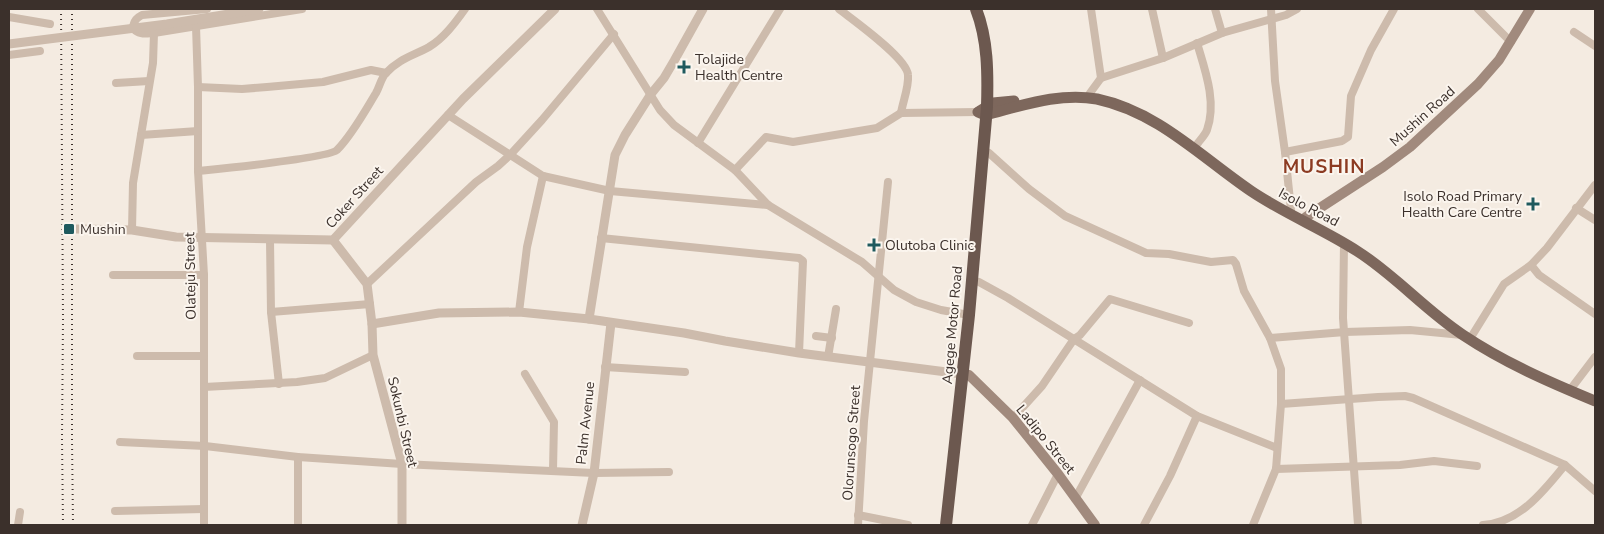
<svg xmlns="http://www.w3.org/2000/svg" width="1604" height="534" font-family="'Nunito Sans',sans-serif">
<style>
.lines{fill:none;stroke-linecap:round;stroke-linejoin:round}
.minor{stroke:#cdbbac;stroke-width:8}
.tertiary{stroke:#cdbbac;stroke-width:9}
.secondary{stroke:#a18a7d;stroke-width:10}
.primary{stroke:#7d675c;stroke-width:11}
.trunk{stroke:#6c584f;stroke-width:12}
.rail{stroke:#3b302b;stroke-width:2;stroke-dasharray:1 4;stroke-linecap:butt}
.tertiary-bridge{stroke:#cdbbac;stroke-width:9}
.poi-dot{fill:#1f5a5e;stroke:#fbf5ee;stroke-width:2}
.labels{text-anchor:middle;stroke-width:4;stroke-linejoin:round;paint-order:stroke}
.poi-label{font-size:14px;fill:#3b302b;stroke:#fbf5ee;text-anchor:start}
.street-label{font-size:14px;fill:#3b302b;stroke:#fbf5ee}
.district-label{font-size:19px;font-weight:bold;letter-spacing:1px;fill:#8c3b22;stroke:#fbf5ee}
</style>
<rect width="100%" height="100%" fill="#f4ebe1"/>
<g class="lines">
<g class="minor">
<path d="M207,9l-65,6c-8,4 -14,15 -1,18 4,1 9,0 13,0l148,-24"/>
<polyline points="597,9 660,110 674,125 735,170 768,205 862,262 894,290 916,302 941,310 969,315"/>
<path d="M839,9c14,11 68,49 69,66 1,12 -5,26 -7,38"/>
<polyline points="1091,9 1101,78"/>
<polyline points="1152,9 1163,58"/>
<polyline points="1215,9 1222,33"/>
<polyline points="1271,9 1275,81 1285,152 1291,210"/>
<polyline points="1478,9 1511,42"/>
<polyline points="9,17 50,24"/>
<polyline points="196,26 198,87 198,171 204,275 204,525"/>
<polyline points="1574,32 1595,46"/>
<path d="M1197,43c8,27 20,59 10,87 -2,5 -6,9 -9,13"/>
<polyline points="9,55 40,51"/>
<polyline points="116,83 149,81"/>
<polyline points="198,87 242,89 267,87 323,82 371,70 386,73"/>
<polyline points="1090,93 1101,78 1163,58 1222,33 1286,15 1297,9"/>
<polyline points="448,115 543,176 610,191 768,205"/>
<polyline points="141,135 198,131"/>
<polyline points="698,143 780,9"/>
<polyline points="1285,152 1342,141 1348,137 1351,96 1371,50 1394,9"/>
<polyline points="989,153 1029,189 1065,216 1146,253 1169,254 1211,262 1233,260 1236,264 1244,291 1270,338 1345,332 1410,330 1462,335"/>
<polyline points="735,170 766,137 793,142 877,128 901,113 978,112"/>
<path d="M198,171c19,-2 131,-13 139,-21 15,-15 28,-39 39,-57 4,-7 5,-15 10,-20 14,-15 27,-17 43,-26 15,-9 26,-24 36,-38"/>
<polyline points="1576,208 1595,220"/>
<polyline points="132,230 133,183 153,63 154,33"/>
<polyline points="601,238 799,258 803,261 799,353"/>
<polyline points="270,240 271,312 279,384"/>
<polyline points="1344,243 1343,318 1358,525"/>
<polyline points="1531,265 1539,275 1595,314"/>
<polyline points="113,275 204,275"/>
<polyline points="979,282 1008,298 1197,416 1277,448"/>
<polyline points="367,284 476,182 498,166 510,155 542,120 614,34"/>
<polyline points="271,312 370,304"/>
<polyline points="519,312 527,247 543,176"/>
<polyline points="1473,334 1504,284 1531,265 1547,248 1595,185"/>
<polyline points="816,336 832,338"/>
<polyline points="137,356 204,356"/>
<polyline points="828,357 836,309"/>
<polyline points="605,367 685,372"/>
<polyline points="525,374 554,422 553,470"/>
<polyline points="1573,386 1595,357"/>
<polyline points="204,387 297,382 325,378 373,355"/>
<polyline points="1281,404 1378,397 1405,396 1413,398 1565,465 1595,491"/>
<polyline points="1013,418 1042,386 1074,339 1080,335 1110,299 1189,323"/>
<polyline points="120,442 205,446 298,457 402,464 594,473 669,472"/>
<polyline points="1276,469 1400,465 1434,461 1477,466"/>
<polyline points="1075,499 1140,380"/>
<polyline points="115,511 204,509"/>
<polyline points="858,515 908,525"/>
<polyline points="18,525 20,512"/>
<polyline points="298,525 298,457"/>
<polyline points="858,525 864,421 888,182"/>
<polyline points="1032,525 1058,474"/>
<polyline points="1144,525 1170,476 1197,416"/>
<polyline points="1253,525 1276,469 1281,404 1281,369 1270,338"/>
<path d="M1483,525c36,-2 61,-34 82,-60"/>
</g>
<g class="tertiary">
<polyline points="76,229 132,230 176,237 333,240 463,99 555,9"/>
<polyline points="333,240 367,284 372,324 373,355 402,464 402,525"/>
<polyline points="589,319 615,155 625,135 651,94 664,78 674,61 703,9"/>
<polyline points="372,324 439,313 519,312 589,319 684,333 725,341 799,353 962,374"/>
<polyline points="582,525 594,473 611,323"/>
</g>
<g class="secondary">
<polyline points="1306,217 1383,167 1410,147 1478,84 1499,60 1530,9"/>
<polyline points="962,374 969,375 1013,418 1058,474 1095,525"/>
</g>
<g class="primary">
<polyline points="980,111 993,103 1014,101"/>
<path d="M978,112l7,3c36,-9 74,-23 112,-16 61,13 104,58 154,92 34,23 72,38 106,60 38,24 68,59 106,84 42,28 86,47 132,66"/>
</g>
<path class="trunk" d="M946,525l23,-210 18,-208c1,-34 1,-67 -11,-98"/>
<g class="rail">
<polyline points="61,9 63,319 62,438 63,525"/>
<polyline points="72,9 72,439 73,525"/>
</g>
<polyline class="tertiary-bridge" points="9,44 167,24 259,9"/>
</g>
<g class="poi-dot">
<path d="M681.5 59.5h5v5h5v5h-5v5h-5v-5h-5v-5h5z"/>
<path d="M1530.5 196.5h5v5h5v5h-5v5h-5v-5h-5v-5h5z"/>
<rect x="63" y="223" width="12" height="12" rx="2.5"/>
<path d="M871.5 237.5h5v5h5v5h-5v5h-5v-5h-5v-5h5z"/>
</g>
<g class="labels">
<g class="poi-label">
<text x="695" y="64">Tolajide<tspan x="695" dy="16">Health Centre</tspan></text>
<text x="1522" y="201" text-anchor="end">Isolo Road Primary<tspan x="1522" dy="16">Health Care Centre</tspan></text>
<text x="80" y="234">Mushin</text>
<text x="885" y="250">Olutoba Clinic</text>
</g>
<g class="street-label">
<text transform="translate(1422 116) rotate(-42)" y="5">Mushin Road</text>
<text transform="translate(354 197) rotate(-48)" y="5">Coker Street</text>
<text transform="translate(1309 207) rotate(28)" y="5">Isolo Road</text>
<text transform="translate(190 276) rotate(-91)" y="5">Olateju Street</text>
<text transform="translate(952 325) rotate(-85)" y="5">Agege Motor Road</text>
<text transform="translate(403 422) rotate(77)" y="5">Sokunbi Street</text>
<text transform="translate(585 423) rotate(-84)" y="5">Palm Avenue</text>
<text transform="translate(1046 439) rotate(51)" y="5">Ladipo Street</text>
<text transform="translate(851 443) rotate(-86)" y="5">Olorunsogo Street</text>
</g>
<g class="district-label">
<text x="1324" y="173">MUSHIN</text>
</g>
</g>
<rect width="1604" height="534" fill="none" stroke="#3b302b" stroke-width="20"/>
</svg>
